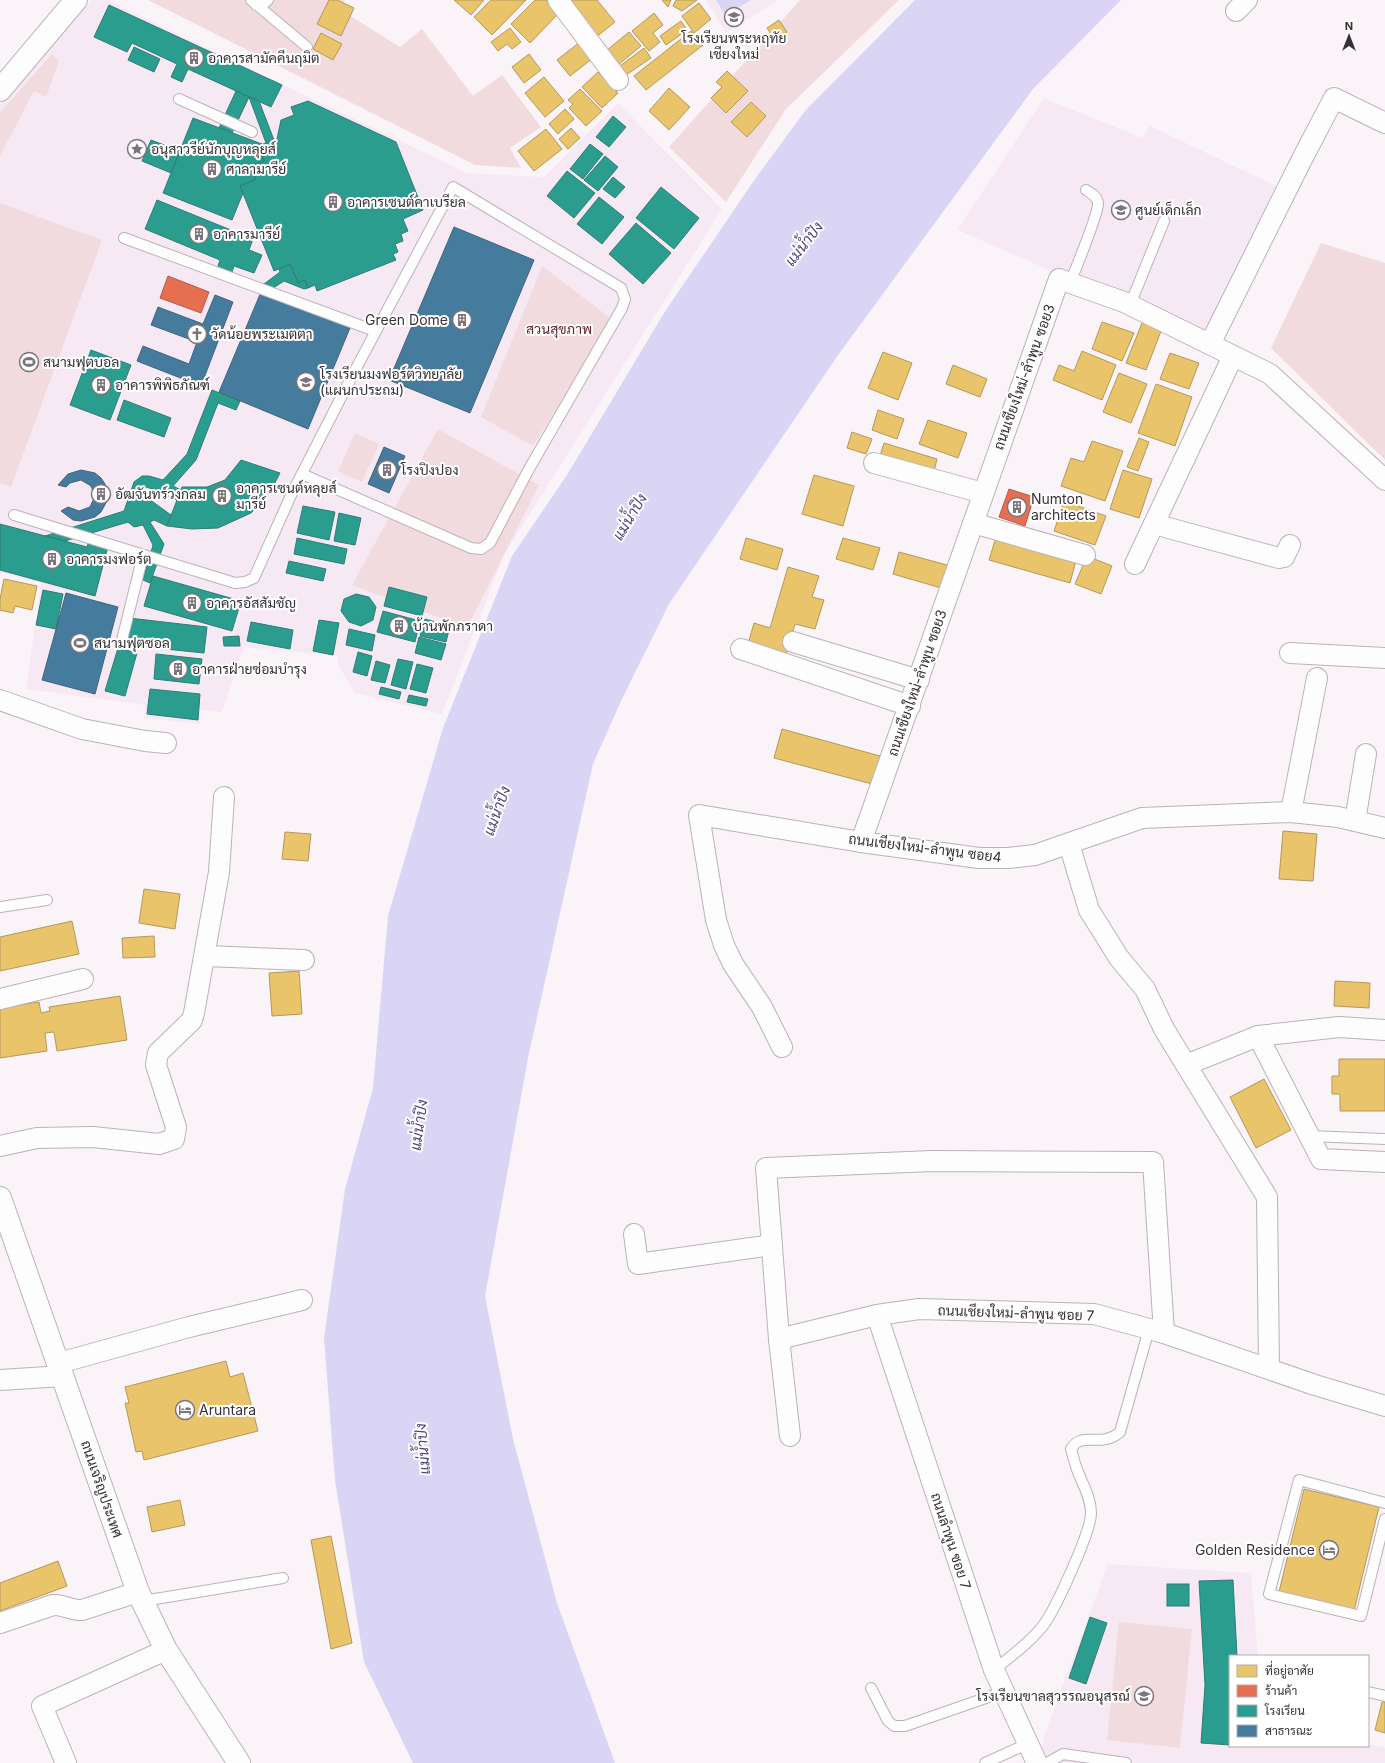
<svg xmlns="http://www.w3.org/2000/svg" width="1385" height="1763" font-family="Inter,Sarabun,sans-serif">
<style>
.built{fill:#f7e9f4}
.green{fill:#f2dbde}
.water{fill:#dbd5f5}
.homes{fill:#e9c46a;stroke:#b4985b}
.shops{fill:#e76f51;stroke:#b25c49}
.schools{fill:#2a9d8f;stroke:#2e7d75}
.public{fill:#457b9d;stroke:#41657e}
.lines{fill:none;stroke-linecap:round;stroke-linejoin:round}
.service-casing{stroke:#b9b3b8;stroke-width:12}
.minor-casing{stroke:#b9b3b8;stroke-width:22}
.tertiary-casing{stroke:#b9b3b8;stroke-width:24}
.service{stroke:#fefdfe;stroke-width:10}
.minor{stroke:#fefdfe;stroke-width:20}
.tertiary{stroke:#fefdfe;stroke-width:22}
.labels{text-anchor:middle;stroke-width:4;stroke-linejoin:round;paint-order:stroke}
.poi-label{font-size:14px;fill:#383137;stroke:#fff;text-anchor:start}
.park-label{font-size:14px;fill:#63252d;stroke:#fff}
.street-label{font-size:14px;fill:#383137;stroke:#fff}
.water-label{font-size:15px;font-style:italic;fill:#51447c;stroke:#fff}
</style>
<rect width="100%" height="100%" fill="#faf4f9"/>
<g class="built">
<polygon points="91,0 107,0 467,173 544,177 618,103 722,209 504,555 442,714 355,693 338,665 338,656 244,647 222,712 201,710 200,724 144,718 145,705 26,689 41,583 0,573 0,105"/>
<polygon points="706,0 778,0 726,33"/>
<polygon points="1044,98 1142,138 1150,126 1282,189 1207,338 957,230"/>
<polygon points="1108,1564 1251,1573 1258,1656 1230,1656 1230,1746 1368,1746 1368,1744 1385,1748 1385,1763 1050,1763 1042,1749 1044,1736"/>
</g>
<g class="green">
<polygon points="148,0 345,0 341,10 400,47 422,29 473,96 502,75 541,127 510,148 521,168 475,165"/>
<polygon points="800,0 899,0 786,109 726,202 669,147"/>
<polygon points="52,54 59,61 46,97 34,91 0,156 0,113"/>
<polygon points="0,203 102,240 11,487 0,483"/>
<polygon points="1321,243 1385,263 1385,460 1271,348"/>
<polygon points="542,266 613,320 533,446 481,417"/>
<polygon points="438,429 539,485 467,628 352,585"/>
<polygon points="355,433 379,444 362,482 338,471"/>
<polygon points="1119,1622 1192,1629 1180,1748 1107,1740"/>
</g>
<g class="water">
<polygon points="716,0 751,0 725,15"/>
<polygon points="915,0 1121,0 1033,89 836,358 669,604 621,701 593,764 528,1058 485,1296 513,1439 557,1603 615,1763 413,1763 364,1662 335,1480 324,1338 345,1189 373,1088 388,916 443,728 512,556 567,475 664,313 755,179 805,111"/>
</g>
<g class="homes">
<polygon points="329,0 337,0 354,8 341,36 317,24"/>
<polygon points="454,0 484,0 471,15"/>
<polygon points="491,0 526,0 492,35 474,17"/>
<polygon points="535,0 546,0 559,13 530,43 511,24"/>
<polygon points="563,0 597,0 615,22 595,38"/>
<polygon points="662,0 671,0 668,7"/>
<polygon points="676,0 697,0 682,11 673,6"/>
<polygon points="699,3 711,19 694,33 682,16"/>
<polygon points="654,13 663,25 653,33 660,42 649,51 632,31"/>
<polygon points="779,20 787,32 775,40 767,28"/>
<polygon points="681,21 687,30 666,45 660,36"/>
<polygon points="510,28 521,42 512,49 507,44 498,51 491,42"/>
<polygon points="691,31 703,45 646,90 634,76"/>
<polygon points="629,32 641,46 618,65 606,51"/>
<polygon points="321,33 342,44 333,60 313,49"/>
<polygon points="580,42 593,58 570,76 557,60"/>
<polygon points="644,48 651,58 626,75 620,66"/>
<polygon points="529,54 541,70 524,83 512,67"/>
<polygon points="727,71 748,91 726,113 711,98 722,87 716,82"/>
<polygon points="598,72 618,93 602,108 582,87"/>
<polygon points="544,77 564,101 545,117 525,93"/>
<polygon points="669,88 690,107 669,130 649,111"/>
<polygon points="580,89 602,111 586,126 569,108 573,104 568,100"/>
<polygon points="751,102 766,116 747,137 731,122"/>
<polygon points="565,109 574,119 558,134 549,124"/>
<polygon points="571,128 580,138 568,149 559,139"/>
<polygon points="546,129 562,149 534,171 518,151"/>
<polygon points="1144,318 1163,326 1146,370 1126,363"/>
<polygon points="1102,322 1134,333 1122,361 1092,349"/>
<polygon points="1082,351 1116,365 1102,400 1053,380 1059,365 1074,371"/>
<polygon points="883,352 912,363 898,400 868,388"/>
<polygon points="1170,353 1199,363 1189,389 1160,379"/>
<polygon points="953,365 987,379 980,397 946,384"/>
<polygon points="1119,373 1147,384 1131,423 1103,412"/>
<polygon points="1156,384 1192,397 1175,446 1138,433"/>
<polygon points="878,410 904,419 897,439 872,430"/>
<polygon points="928,420 967,433 958,458 919,444"/>
<polygon points="852,432 872,439 866,454 847,448"/>
<polygon points="1139,438 1149,442 1138,471 1127,467"/>
<polygon points="1092,441 1123,451 1105,501 1061,486 1071,458 1084,462"/>
<polygon points="884,443 937,459 933,475 879,459"/>
<polygon points="1123,470 1152,479 1139,518 1110,509"/>
<polygon points="814,475 854,486 843,526 802,514"/>
<polygon points="1064,501 1106,516 1095,545 1054,531"/>
<polygon points="997,534 1077,557 1070,583 989,560"/>
<polygon points="746,538 783,549 777,570 740,559"/>
<polygon points="843,538 880,548 873,570 836,559"/>
<polygon points="899,552 947,565 941,588 893,574"/>
<polygon points="1087,556 1112,566 1101,594 1075,584"/>
<polygon points="788,567 819,576 812,597 824,600 815,629 795,624 786,655 748,644 754,623 770,628"/>
<polygon points="4,579 37,586 32,610 15,606 13,613 0,610 0,599"/>
<polygon points="782,729 880,756 872,784 774,758"/>
<polygon points="1283,831 1317,834 1313,881 1279,879"/>
<polygon points="285,832 311,834 308,861 282,859"/>
<polygon points="144,889 180,894 175,929 139,923"/>
<polygon points="72,921 79,954 0,971 0,937"/>
<polygon points="154,936 155,957 123,958 122,938"/>
<polygon points="299,971 302,1014 272,1016 269,973"/>
<polygon points="1335,981 1370,983 1369,1008 1334,1006"/>
<polygon points="120,996 127,1040 57,1051 54,1032 45,1033 47,1051 0,1058 0,1008 39,1002 41,1013 50,1011 49,1007"/>
<polygon points="1339,1059 1385,1059 1385,1111 1340,1111 1340,1094 1332,1094 1332,1076 1339,1076"/>
<polygon points="1264,1079 1291,1130 1256,1148 1230,1097"/>
<polygon points="226,1361 230,1377 243,1373 258,1431 144,1460 142,1451 136,1452 125,1403 129,1403 125,1387"/>
<polygon points="1304,1489 1379,1507 1354,1611 1279,1592"/>
<polygon points="180,1500 185,1525 152,1532 147,1507"/>
<polygon points="331,1536 352,1643 331,1649 311,1540"/>
<polygon points="58,1561 67,1586 0,1611 0,1583"/>
<polygon points="1382,1702 1385,1702 1385,1733 1375,1730"/>
</g>
<g class="shops">
<polygon points="168,276 209,292 201,313 160,298"/>
<polygon points="1009,489 1034,497 1025,526 999,517"/>
</g>
<g class="schools">
<polygon points="109,5 282,85 271,107 188,69 182,82 171,77 177,64 132,43 127,52 94,37"/>
<polygon points="134,47 160,59 154,72 128,60"/>
<polygon points="236,91 249,97 232,133 219,128"/>
<polygon points="249,97 259,101 274,140 266,143"/>
<polygon points="308,101 396,142 423,210 403,219 408,231 401,234 403,241 395,244 398,252 393,254 396,260 317,291 315,285 308,288 305,280 298,283 290,264 274,271 240,186 256,179 251,166 264,161 258,146 277,139 281,120 294,115 291,107"/>
<polygon points="613,116 626,127 609,147 596,137"/>
<polygon points="193,118 262,144 258,146 264,161 251,166 256,179 240,186 243,193 232,220 163,193"/>
<polygon points="151,140 180,151 171,173 142,161"/>
<polygon points="590,144 603,154 583,179 570,169"/>
<polygon points="605,156 618,167 598,191 584,180"/>
<polygon points="567,171 595,193 574,218 547,196"/>
<polygon points="613,177 625,187 615,198 603,189"/>
<polygon points="661,187 699,218 674,249 636,218"/>
<polygon points="599,197 624,217 602,244 577,224"/>
<polygon points="157,200 253,239 249,250 262,255 254,273 234,266 231,275 217,269 220,260 145,229"/>
<polygon points="636,223 671,253 643,284 609,254"/>
<polygon points="290,264 298,283 305,280 308,288 304,289 284,281 266,293 256,290 280,272 279,269"/>
<polygon points="91,350 131,365 110,420 70,405"/>
<polygon points="212,390 240,401 236,410 218,403 196,460 173,486 181,490 177,500 147,487 143,489 142,494 171,515 167,526 154,520 150,522 164,544 150,583 143,580 153,545 143,525 134,527 128,522 65,541 45,536 124,511 134,482 142,476 149,476 163,480 187,454"/>
<polygon points="124,400 171,418 164,437 117,420"/>
<polygon points="241,460 280,473 270,492 251,513 218,528 192,529 167,526 182,487 207,487 225,480"/>
<polygon points="303,506 335,512 329,540 297,533"/>
<polygon points="339,513 361,518 355,545 334,541"/>
<polygon points="0,524 87,547 89,541 108,546 95,596 0,570"/>
<polygon points="297,538 347,549 344,564 294,554"/>
<polygon points="289,561 326,569 323,581 286,573"/>
<polygon points="153,576 241,601 232,631 144,606"/>
<polygon points="389,587 427,597 422,616 384,606"/>
<polygon points="43,590 63,594 56,629 36,625"/>
<polygon points="356,594 369,597 376,607 373,620 361,626 349,622 341,611 344,599"/>
<polygon points="383,611 420,621 415,642 377,632"/>
<polygon points="129,618 207,627 204,653 126,645"/>
<polygon points="425,619 450,626 446,642 420,636"/>
<polygon points="319,620 339,623 333,655 313,651"/>
<polygon points="251,622 293,630 290,649 247,641"/>
<polygon points="349,629 375,635 372,651 346,645"/>
<polygon points="239,636 240,646 224,646 223,637"/>
<polygon points="419,637 446,644 441,660 415,653"/>
<polygon points="118,648 137,653 125,696 105,691"/>
<polygon points="358,652 372,656 367,676 353,672"/>
<polygon points="156,654 202,659 199,684 154,679"/>
<polygon points="398,659 413,662 406,689 391,685"/>
<polygon points="376,661 390,665 385,683 371,680"/>
<polygon points="417,664 433,668 426,693 410,689"/>
<polygon points="381,687 401,692 399,699 379,694"/>
<polygon points="150,689 200,694 198,720 147,714"/>
<polygon points="409,695 428,699 426,706 407,702"/>
<polygon points="1233,1580 1237,1656 1230,1656 1230,1745 1201,1743 1205,1685 1199,1581"/>
<rect x="1167" y="1584" width="22" height="22"/>
<polygon points="1090,1617 1107,1623 1086,1684 1069,1678"/>
</g>
<g class="public">
<polygon points="454,227 534,260 470,413 389,380"/>
<polygon points="261,292 350,328 308,429 219,392"/>
<polygon points="215,295 233,302 201,386 137,361 143,346 189,364 197,342 151,325 158,307 203,324"/>
<polygon points="384,447 405,456 389,493 368,484"/>
<polygon points="81,470 95,473 101,478 105,484 108,499 101,512 95,517 81,521 73,520 61,511 68,507 79,511 90,507 95,496 91,486 81,480 70,483 66,487 58,485 68,474"/>
<polygon points="66,593 118,607 95,694 42,680"/>
</g>
<g class="lines">
<g class="service-casing">
<g id="service">
<polyline points="251,0 307,47"/>
<polyline points="256,5 266,2 268,0"/>
<polyline points="179,99 252,132"/>
<polyline points="124,238 375,331"/>
<path d="M1070,283c5,-13 29,-70 28,-80 -1,-7 -7,-10 -12,-13"/>
<polyline points="1130,305 1164,221"/>
<polyline points="14,515 235,583 245,582 254,578 292,493 352,376 453,187 621,288 625,299 622,308 529,469 490,543 481,549 471,548 302,474"/>
<polyline points="121,644 143,555"/>
<polyline points="0,907 47,900"/>
<polyline points="1309,1136 1385,1139"/>
<polyline points="1385,1503 1299,1480 1269,1594 1361,1616 1385,1519"/>
<polyline points="143,1601 283,1578"/>
<path d="M994,1670c17,-14 38,-29 51,-47 12,-18 46,-91 46,-110 0,-15 -8,-28 -13,-41 -3,-7 -5,-16 -7,-23 11,-19 30,0 49,-17l29,-103"/>
<polyline points="871,1688 888,1721 894,1726 905,1726 1003,1692"/>
<polyline points="1368,1692 1385,1696"/>
<polyline points="985,1763 1027,1744"/>
<polyline points="1047,1763 1063,1754 1126,1763"/>
</g>
</g>
<g class="minor-casing">
<g id="minor">
<polyline points="558,0 618,80"/>
<polyline points="1236,11 1247,0"/>
<polyline points="1210,344 1300,163 1334,98 1385,123"/>
<polyline points="874,463 983,493"/>
<polyline points="973,523 1085,555"/>
<polyline points="1154,524 1279,558 1284,557 1290,545"/>
<polyline points="1135,564 1233,356"/>
<polyline points="793,642 919,680"/>
<polyline points="741,649 910,706"/>
<polyline points="1290,653 1385,658"/>
<polyline points="0,700 82,729 145,741 166,743"/>
<polyline points="1291,812 1317,678"/>
<polyline points="1355,821 1366,754"/>
<polyline points="861,842 1059,279 1124,302 1270,374 1385,480"/>
<polyline points="1069,844 1089,910 1119,958 1145,989 1164,1029 1267,1197 1269,1369"/>
<polyline points="205,956 304,960"/>
<polyline points="0,999 83,979"/>
<polyline points="1385,1030 1339,1027 1258,1036 1321,1159 1385,1162"/>
<polyline points="782,1047 762,1007 733,964 724,945 716,920 699,815 861,842 979,858 1008,858 1035,855 1142,818 1291,812 1338,817 1385,828"/>
<polyline points="1186,1065 1258,1036"/>
<polyline points="0,1146 37,1138 93,1137 159,1144 174,1139 176,1127 156,1065 158,1053 192,1020 194,1013 219,872 224,797"/>
<polyline points="634,1234 638,1264 772,1245"/>
<polyline points="877,1315 994,1670 1037,1763"/>
<polyline points="779,1339 877,1315 919,1309 1094,1314 1164,1333 1315,1385 1385,1406"/>
<polyline points="59,1363 189,1327 302,1300"/>
<polyline points="0,1380 63,1376"/>
<polyline points="790,1436 779,1339 766,1168 932,1161 1153,1162 1164,1333"/>
<path d="M0,1623l53,-18c10,-1 19,6 29,5l56,-18"/>
<polyline points="66,1763 42,1706 166,1650"/>
</g>
</g>
<g class="tertiary-casing">
<g id="tertiary">
<polyline points="0,90 76,0"/>
<polyline points="0,1198 138,1592 166,1650 239,1763"/>
</g>
</g>
<use href="#service" class="service"/>
<use href="#minor" class="minor"/>
<use href="#tertiary" class="tertiary"/>
</g>
<defs>
<g id="school-ring" transform="scale(1)"><circle r="9.5" fill="#fff" stroke="#7c757b" stroke-width="1.5"/><path d="M0-5L7-2L0 1L-7-2ZM-4 1L0 2.5L4 1V4Q0 6-4 4Z" fill="#7c757b"/></g>
<g id="building-ring" transform="scale(1)"><circle r="9.5" fill="#fff" stroke="#7c757b" stroke-width="1.5"/><path d="M-4-6H4V6H1V3H-1V6H-4ZM-2.5-4.3h1.7v1.8h-1.7ZM.8-4.3h1.7v1.8H.8ZM-2.5-1h1.7V.8h-1.7ZM.8-1h1.7V.8H.8Z" fill="#7c757b"/></g>
<g id="sight-ring" transform="scale(1)"><circle r="9.5" fill="#fff" stroke="#7c757b" stroke-width="1.5"/><path d="M0-6L1.8-2.2L6-1.7L2.9 1.2L3.7 5.4L0 3.3L-3.7 5.4L-2.9 1.2L-6-1.7L-1.8-2.2Z" fill="#7c757b"/></g>
<g id="church-ring" transform="scale(1)"><circle r="9.5" fill="#fff" stroke="#7c757b" stroke-width="1.5"/><path d="M-1.2-6h2.4v3.5h3.3v2.4h-3.3V6h-2.4V-.1h-3.3v-2.4h3.3Z" fill="#7c757b"/></g>
<g id="stadium-ring" transform="scale(1)"><circle r="9.5" fill="#fff" stroke="#7c757b" stroke-width="1.5"/><path d="M0-5a6.5 5 0 1 0 0 10a6.5 5 0 1 0 0-10ZM-3.5-1.8h7v3.6h-7Z" fill="#7c757b"/></g>
<g id="hotel-ring" transform="scale(1)"><circle r="9.5" fill="#fff" stroke="#7c757b" stroke-width="1.5"/><path d="M-6-4.5h1.5V1H6V5H4.5V3h-9V5H-6ZM-4 0a1.8 1.8 0 1 1 3.6 0ZM.5 0V-2.5h3Q6-2.5 6 0Z" fill="#7c757b"/></g>
</defs>
<g fill-rule="evenodd">
<use href="#school-ring" x="734" y="17"/>
<use href="#building-ring" x="194" y="58"/>
<use href="#sight-ring" x="137" y="149"/>
<use href="#building-ring" x="212" y="169"/>
<use href="#building-ring" x="333" y="202"/>
<use href="#school-ring" x="1121" y="210"/>
<use href="#building-ring" x="199" y="234"/>
<use href="#building-ring" x="462" y="320"/>
<use href="#church-ring" x="197" y="334"/>
<use href="#stadium-ring" x="29" y="362"/>
<use href="#school-ring" x="306" y="382"/>
<use href="#building-ring" x="101" y="385"/>
<use href="#building-ring" x="387" y="470"/>
<use href="#building-ring" x="101" y="494"/>
<use href="#building-ring" x="222" y="496"/>
<use href="#building-ring" x="1017" y="507"/>
<use href="#building-ring" x="52" y="559"/>
<use href="#building-ring" x="192" y="603"/>
<use href="#building-ring" x="399" y="626"/>
<use href="#stadium-ring" x="80" y="643"/>
<use href="#building-ring" x="178" y="669"/>
<use href="#hotel-ring" x="185" y="1410"/>
<use href="#hotel-ring" x="1329" y="1550"/>
<use href="#school-ring" x="1144" y="1696"/>
</g>
<g class="labels">
<g class="poi-label">
<text x="734" y="43" text-anchor="middle">โรงเรียนพระหฤทัย<tspan x="734" dy="16">เชียงใหม่</tspan></text>
<text x="208" y="63">อาคารสามัคคีนฤมิต</text>
<text x="151" y="154">อนุสาวรีย์นักบุญหลุยส์</text>
<text x="226" y="174">ศาลามารีย์</text>
<text x="347" y="207">อาคารเซนต์คาเบรียล</text>
<text x="1135" y="215">ศูนย์เด็กเล็ก</text>
<text x="213" y="239">อาคารมารีย์</text>
<text x="448" y="325" text-anchor="end">Green Dome</text>
<text x="211" y="339">วัดน้อยพระเมตตา</text>
<text x="43" y="367">สนามฟุตบอล</text>
<text x="320" y="379">โรงเรียนมงฟอร์ตวิทยาลัย<tspan x="320" dy="16">(แผนกประถม)</tspan></text>
<text x="115" y="390">อาคารพิพิธภัณฑ์</text>
<text x="401" y="475">โรงปิงปอง</text>
<text x="236" y="493">อาคารเซนต์หลุยส์<tspan x="236" dy="16">มารีย์</tspan></text>
<text x="115" y="499">อัฒจันทร์วงกลม</text>
<text x="1031" y="504">Numton<tspan x="1031" dy="16">architects</tspan></text>
<text x="66" y="564">อาคารมงฟอร์ต</text>
<text x="206" y="608">อาคารอัสสัมชัญ</text>
<text x="413" y="631">บ้านพักภราดา</text>
<text x="94" y="648">สนามฟุตซอล</text>
<text x="192" y="674">อาคารฝ่ายซ่อมบำรุง</text>
<text x="199" y="1415">Aruntara</text>
<text x="1315" y="1555" text-anchor="end">Golden Residence</text>
<text x="1130" y="1701" text-anchor="end">โรงเรียนขาลสุวรรณอนุสรณ์</text>
</g>
<g class="park-label">
<text x="559" y="334">สวนสุขภาพ</text>
</g>
<g class="street-label">
<text transform="translate(1024 377) rotate(-70)" y="5">ถนนเชียงใหม่-ลำพูน ซอย3</text>
<text transform="translate(917 683) rotate(-71)" y="5">ถนนเชียงใหม่-ลำพูน ซอย3</text>
<text transform="translate(925 848) rotate(7)" y="5">ถนนเชียงใหม่-ลำพูน ซอย4</text>
<text transform="translate(1016 1313) rotate(2)" y="5">ถนนเชียงใหม่-ลำพูน ซอย 7</text>
<text transform="translate(102 1489) rotate(71)" y="5">ถนนเจริญประเทศ</text>
<text transform="translate(951 1541) rotate(72)" y="5">ถนนลำพูน ซอย 7</text>
</g>
<g class="water-label">
<text transform="translate(804 244) rotate(-52)" y="5">แม่น้ำปิง</text>
<text transform="translate(630 517) rotate(-59)" y="5">แม่น้ำปิง</text>
<text transform="translate(497 811) rotate(-70)" y="5">แม่น้ำปิง</text>
<text transform="translate(419 1125) rotate(-82)" y="5">แม่น้ำปิง</text>
<text transform="translate(423 1449) rotate(-95)" y="5">แม่น้ำปิง</text>
</g>
</g>
<rect x="1229" y="1655" width="140" height="92" fill="#ffffff" stroke="#afadaf"/>
<rect x="1237" y="1665" width="20" height="12" fill="#e9c46a" stroke="#afadaf"/>
<text x="1265" y="1675" font-size="12" fill="#383137">ที่อยู่อาศัย</text>
<rect x="1237" y="1685" width="20" height="12" fill="#e76f51" stroke="#afadaf"/>
<text x="1265" y="1695" font-size="12" fill="#383137">ร้านค้า</text>
<rect x="1237" y="1705" width="20" height="12" fill="#2a9d8f" stroke="#afadaf"/>
<text x="1265" y="1715" font-size="12" fill="#383137">โรงเรียน</text>
<rect x="1237" y="1725" width="20" height="12" fill="#457b9d" stroke="#afadaf"/>
<text x="1265" y="1735" font-size="12" fill="#383137">สาธารณะ</text>
<g transform="translate(1349 36)" stroke="#ffffff" stroke-width="3" paint-order="stroke">
<path d="M0-3L7 15L0 10L-7 15Z" fill="#383137"/>
<text y="-6" font-size="11" font-weight="bold" text-anchor="middle" fill="#383137">N</text>
</g>
</svg>
